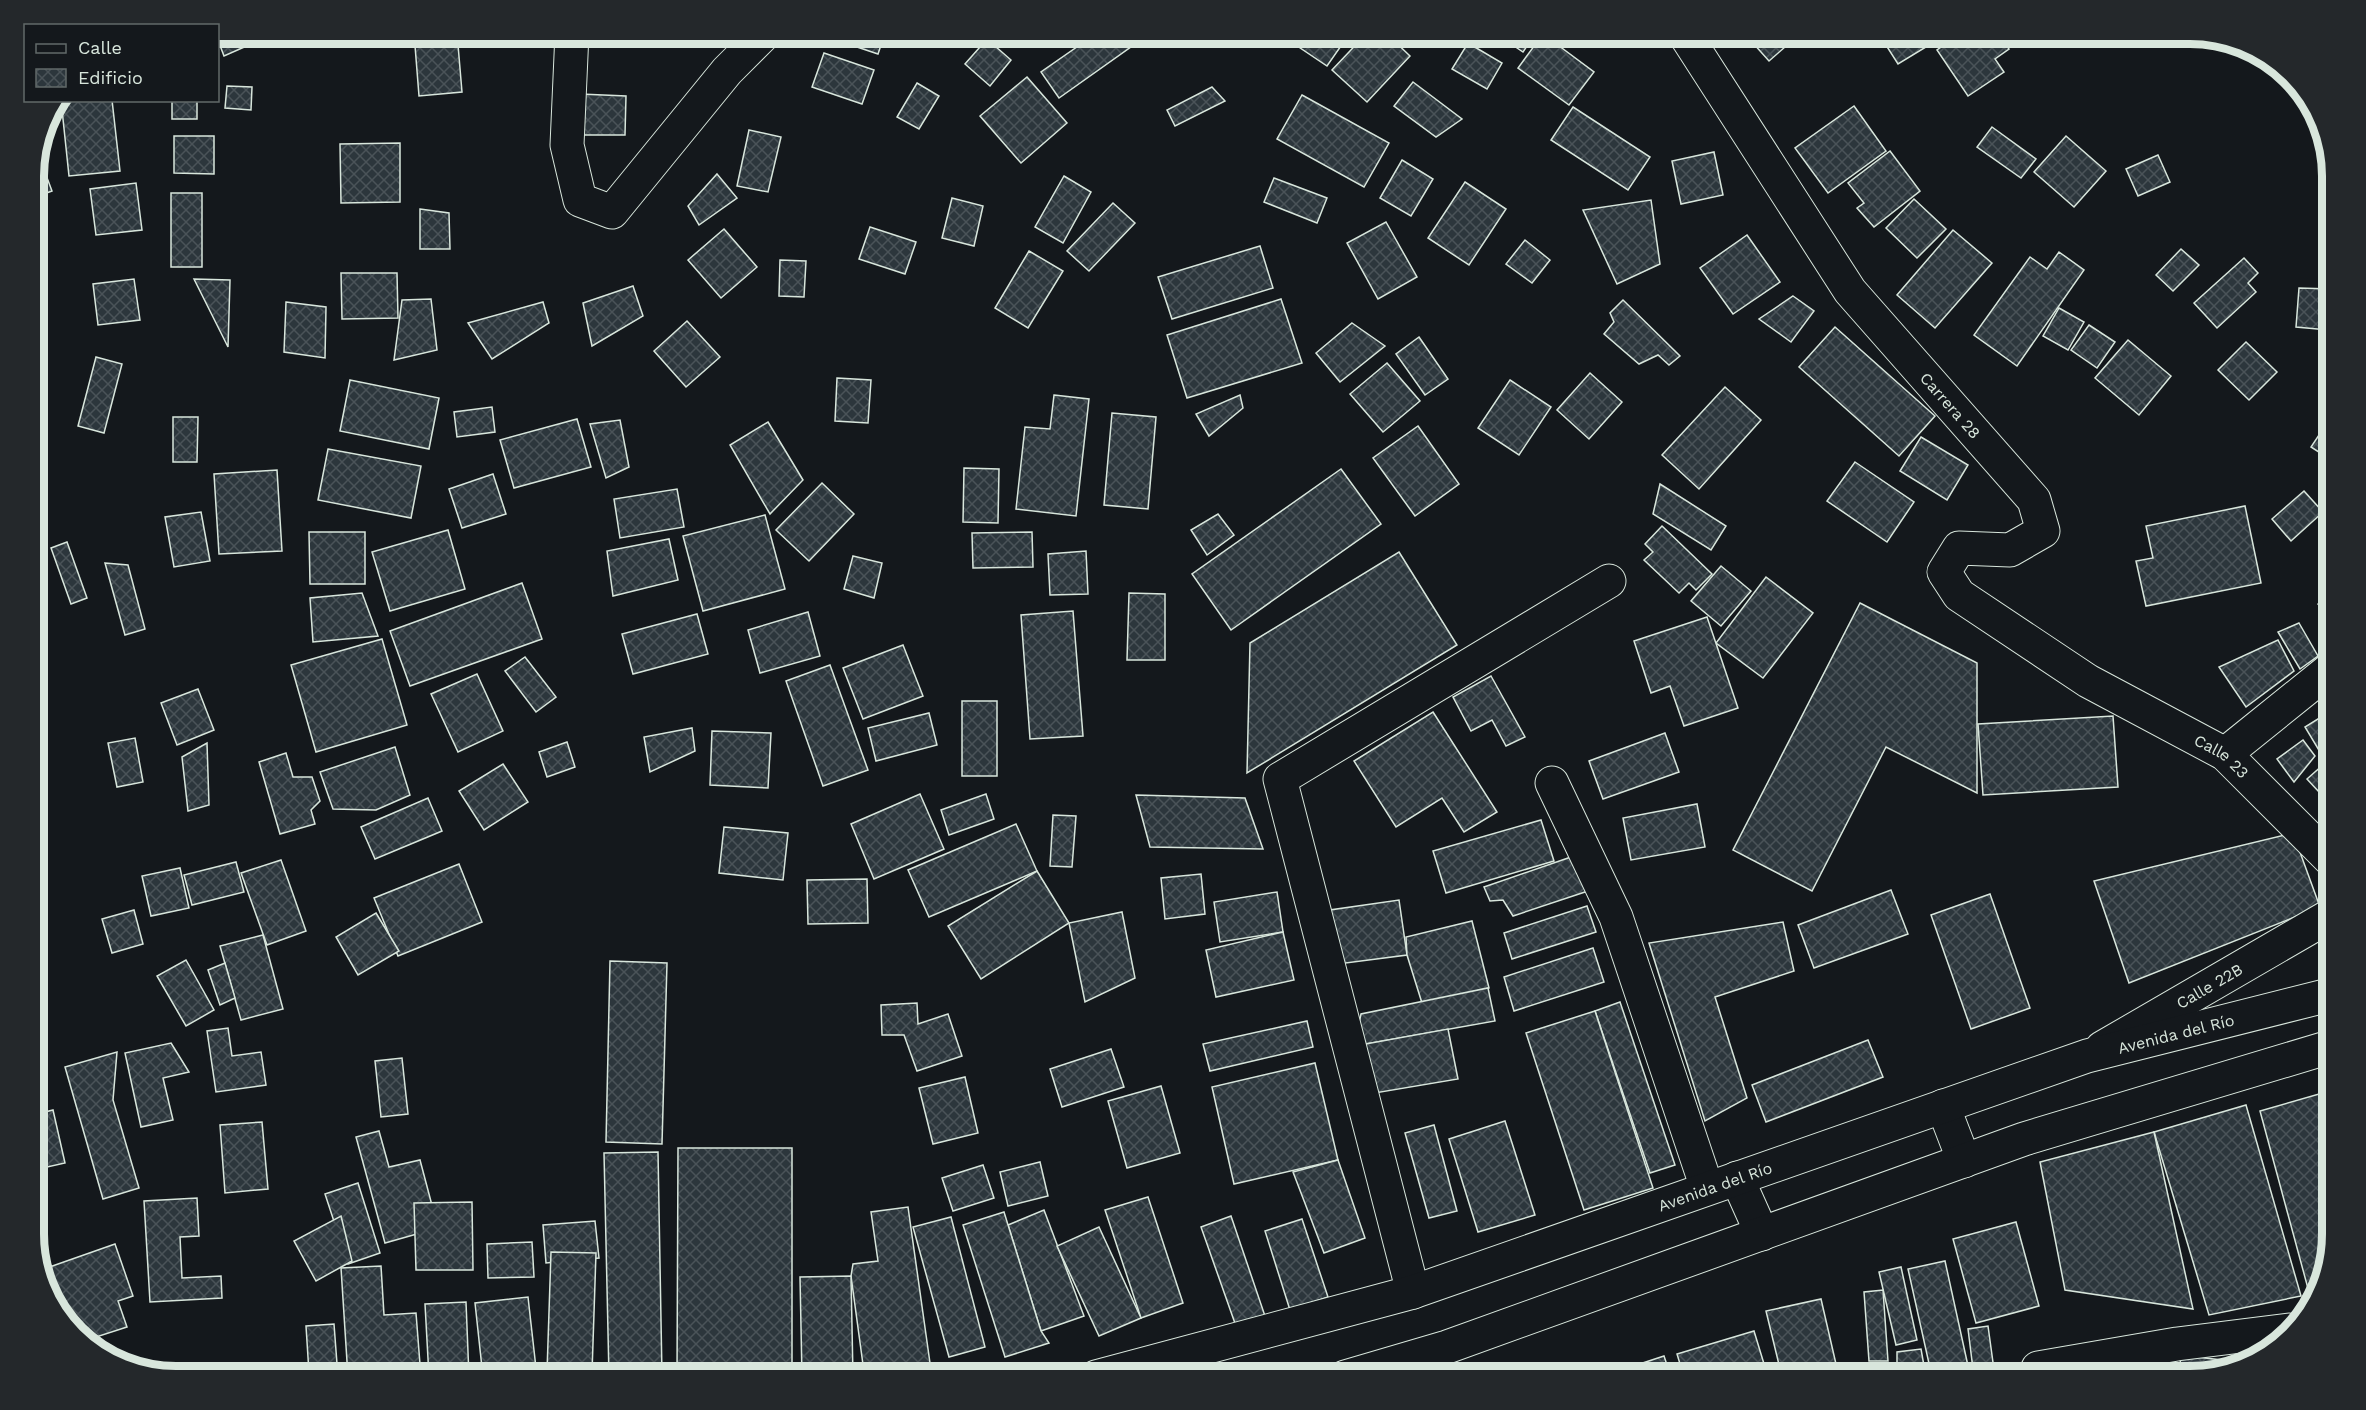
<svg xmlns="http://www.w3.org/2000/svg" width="2366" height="1410" font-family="'Work Sans',sans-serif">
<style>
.building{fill:url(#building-cross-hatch);stroke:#d8e6dc;stroke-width:1.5}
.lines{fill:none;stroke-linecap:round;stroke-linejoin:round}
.street-casing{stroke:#d8e6dc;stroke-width:35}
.secondary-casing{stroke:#d8e6dc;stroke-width:35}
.street{stroke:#14181c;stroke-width:33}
.secondary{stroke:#14181c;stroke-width:33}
.labels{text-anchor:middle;stroke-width:4.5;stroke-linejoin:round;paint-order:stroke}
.street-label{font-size:16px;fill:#d8e6dc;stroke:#14181c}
.rim{fill:none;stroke:#d8e6dc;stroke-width:8}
</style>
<defs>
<pattern id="building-cross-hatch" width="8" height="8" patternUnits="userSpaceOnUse" patternTransform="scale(1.5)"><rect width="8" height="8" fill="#2c363c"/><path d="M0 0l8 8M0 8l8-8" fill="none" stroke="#4a5358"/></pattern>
</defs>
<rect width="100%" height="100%" fill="#14181c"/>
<g class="building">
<polygon points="218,33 265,33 267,37 224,56 218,40"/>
<polygon points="414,33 457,33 462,92 419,96"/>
<polygon points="859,33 885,33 878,54 854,46"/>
<polygon points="1097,33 1127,33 1135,44 1059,98 1041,72"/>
<polygon points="1278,33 1350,33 1327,66"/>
<polygon points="1367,33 1386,33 1410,56 1367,102 1332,70"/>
<polygon points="1495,33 1536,33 1523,52"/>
<polygon points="1744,33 1801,33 1769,61"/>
<polygon points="1899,33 1949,33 1898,64 1884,42"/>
<polygon points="1961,33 1998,33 2009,49 1995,59 2004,72 1968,96 1937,50"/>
<polygon points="1543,34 1594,72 1569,105 1518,68"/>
<polygon points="987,39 1011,60 990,86 965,64"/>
<polygon points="1468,43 1502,63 1487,89 1452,69"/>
<polygon points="824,53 874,70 862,104 812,87"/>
<polygon points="1027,77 1067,123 1021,163 980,116"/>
<polygon points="1413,82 1462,119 1436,137 1394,106"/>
<polygon points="917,83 939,96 919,129 897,117"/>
<polygon points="227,86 252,87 251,110 225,108"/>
<polygon points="1212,87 1225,101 1175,126 1167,110"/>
<polygon points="580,94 626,96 625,135 581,135"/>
<polygon points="1302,95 1389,143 1364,187 1277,139"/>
<polygon points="61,100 112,100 120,171 69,176"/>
<rect x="172" y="100" width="25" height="19"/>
<polygon points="1854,106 1886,151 1828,193 1795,148"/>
<polygon points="1573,107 1650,157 1628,190 1551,140"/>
<polygon points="1992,127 2036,159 2021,178 1977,147"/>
<polygon points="749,130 781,137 768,192 737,186"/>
<polygon points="174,136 214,136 214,174 174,173"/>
<polygon points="2066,136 2106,171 2074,207 2034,172"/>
<polygon points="400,143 400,202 341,203 340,144"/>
<polygon points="37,151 52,191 33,198 33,167"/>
<polygon points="1890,151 1920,191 1874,227 1857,208 1864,203 1848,183"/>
<polygon points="1714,152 1723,195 1681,204 1672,161"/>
<polygon points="2158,155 2170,182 2138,196 2126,169"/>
<polygon points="1402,160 1433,179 1411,216 1380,198"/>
<polygon points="717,174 737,198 699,225 688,206"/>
<polygon points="1064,176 1091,192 1063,243 1035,227"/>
<polygon points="1274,178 1327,198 1317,223 1264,202"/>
<polygon points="1465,182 1506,209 1469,265 1428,238"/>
<polygon points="136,183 142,230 96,235 90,189"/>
<rect x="171" y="193" width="31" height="74"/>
<polygon points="952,198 983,206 974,246 942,238"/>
<polygon points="1914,199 1946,229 1917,258 1886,228"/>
<polygon points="1651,200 1660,264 1617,284 1583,210"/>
<polygon points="1113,203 1135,223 1089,271 1067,251"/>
<polygon points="420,209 449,213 450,249 420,249"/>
<polygon points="1386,222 1417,277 1378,299 1347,243"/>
<polygon points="870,227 916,242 905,274 859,259"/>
<polygon points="724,229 757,267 721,298 688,260"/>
<polygon points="1953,230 1992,263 1935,328 1897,295"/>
<polygon points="1747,235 1780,282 1733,314 1700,268"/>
<polygon points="1525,240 1550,260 1532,283 1506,264"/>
<polygon points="1260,246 1273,288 1172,319 1158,277"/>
<polygon points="2181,249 2199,265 2173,291 2156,275"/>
<polygon points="1029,251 1063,271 1028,328 995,308"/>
<polygon points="2059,252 2084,270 2017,366 1974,335 2030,257 2047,269"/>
<polygon points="2244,258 2258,273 2248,283 2256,292 2217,328 2194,303"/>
<polygon points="780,260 806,261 804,297 779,296"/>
<polygon points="341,273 397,273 398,318 342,319"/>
<polygon points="134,279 140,320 98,325 93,284"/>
<polygon points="194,279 230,280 228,347"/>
<polygon points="633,286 643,316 592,346 583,303"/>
<polygon points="2299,288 2330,289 2328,330 2296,327"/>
<polygon points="1793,296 1814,311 1791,342 1759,319"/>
<polygon points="431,299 437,350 394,360 402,300"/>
<polygon points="1281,299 1302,363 1187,398 1167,335"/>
<polygon points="1623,300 1680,356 1669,365 1658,355 1639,364 1604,334 1614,322 1610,313"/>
<polygon points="286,302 326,307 325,358 284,352"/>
<polygon points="543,302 549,323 492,359 468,323"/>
<polygon points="2059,308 2084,322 2068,350 2043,336"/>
<polygon points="687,321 720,357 686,387 654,351"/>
<polygon points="1352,323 1385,346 1340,382 1316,353"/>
<polygon points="2089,325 2115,342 2097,368 2071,350"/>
<polygon points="1835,327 1935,416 1899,456 1799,367"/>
<polygon points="1419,337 1448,379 1425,395 1396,354"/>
<polygon points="2128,340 2171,376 2139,415 2095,378"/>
<polygon points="2246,342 2277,372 2249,400 2218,370"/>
<polygon points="96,357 122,364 104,433 78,426"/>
<polygon points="1387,363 1420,401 1383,432 1350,394"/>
<polygon points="1590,373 1622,402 1589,439 1557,410"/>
<polygon points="837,378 871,380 868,423 835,421"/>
<polygon points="350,380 439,398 429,449 340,431"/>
<polygon points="1510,380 1551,407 1519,455 1478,428"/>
<polygon points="1725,387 1761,420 1699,489 1662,455"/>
<polygon points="1054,395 1089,399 1076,516 1016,509 1025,427 1050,429"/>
<polygon points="1240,395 1243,408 1209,436 1196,414"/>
<polygon points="492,407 495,432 457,437 454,412"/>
<polygon points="1112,413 1156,417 1148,509 1104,505"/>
<polygon points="173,417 198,417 197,462 173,462"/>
<polygon points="577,419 591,467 514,488 500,440"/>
<polygon points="620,420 629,467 606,478 590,424"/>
<polygon points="768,422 803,480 770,514 730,445"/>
<polygon points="1418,426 1459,484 1415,516 1373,458"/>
<polygon points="2323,429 2333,435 2333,451 2328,458 2311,447"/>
<polygon points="1921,437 1968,465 1947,500 1900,471"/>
<polygon points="328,449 421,466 411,518 318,500"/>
<polygon points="1855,462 1914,502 1887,542 1827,501"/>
<polygon points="964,468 999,469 998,523 963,522"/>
<polygon points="1341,469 1381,524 1231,630 1192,574"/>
<polygon points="277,470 282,551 219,554 214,474"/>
<polygon points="493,474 506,514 462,528 449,489"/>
<polygon points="822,483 854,514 809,561 776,530"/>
<polygon points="1660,484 1726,526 1711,550 1653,514"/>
<polygon points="677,489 684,527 620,538 614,499"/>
<polygon points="2304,491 2323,512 2291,541 2272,519"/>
<polygon points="2245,506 2261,583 2146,606 2136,561 2153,558 2146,526"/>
<polygon points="201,512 210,561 174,567 165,517"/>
<polygon points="1218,514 1234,535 1207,555 1191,530"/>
<polygon points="765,515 785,589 703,611 683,536"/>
<polygon points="1662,526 1712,574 1696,590 1689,583 1679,593 1644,560 1653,552 1645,544"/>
<polygon points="448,530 465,589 390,611 372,552"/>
<polygon points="309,532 365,532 365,584 310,584"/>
<polygon points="1032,532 1033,567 973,568 972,533"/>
<polygon points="669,539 678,580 613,596 607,551"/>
<polygon points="67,542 87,598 71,604 51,548"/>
<polygon points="1086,551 1088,594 1050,595 1048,554"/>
<polygon points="1399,552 1457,645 1247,773 1250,643"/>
<polygon points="853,556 882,563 874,598 844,589"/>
<polygon points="105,563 128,565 145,629 125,635"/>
<polygon points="1721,566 1751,591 1721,626 1691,601"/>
<polygon points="1766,577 1813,613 1763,678 1716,643"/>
<polygon points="522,583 542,639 410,686 390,631"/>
<polygon points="2333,592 2333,620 2318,604"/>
<polygon points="362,593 378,636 313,642 310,598"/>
<polygon points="1129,593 1165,594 1165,660 1127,660"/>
<polygon points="1860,603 1977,663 1977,793 1886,747 1812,891 1733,850"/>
<polygon points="1073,611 1083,736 1030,739 1021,615"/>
<polygon points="808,612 820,656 760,673 748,630"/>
<polygon points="697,614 708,654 633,674 622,634"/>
<polygon points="1707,617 1738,708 1684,726 1670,686 1651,693 1634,641"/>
<polygon points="2299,623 2318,656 2300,669 2278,632"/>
<polygon points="382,639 407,725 316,752 291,665"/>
<polygon points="2278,640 2294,671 2246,707 2219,667"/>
<polygon points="903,645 923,696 863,719 843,668"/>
<polygon points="525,657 556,697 536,712 505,671"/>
<polygon points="830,665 868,770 823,786 786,681"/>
<polygon points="477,674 503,731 458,752 431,694"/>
<polygon points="1491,676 1525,737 1506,746 1492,720 1471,731 1453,697"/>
<polygon points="198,689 214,730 177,745 161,703"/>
<rect x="962" y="701" width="35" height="75"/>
<polygon points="1433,712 1497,812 1464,832 1442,798 1396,827 1354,761"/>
<polygon points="2329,712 2333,719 2333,744 2320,752 2305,727"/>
<polygon points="929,713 937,745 876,761 868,728"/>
<polygon points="2113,716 2118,787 1983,795 1978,724"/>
<polygon points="692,728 695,751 650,772 644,737"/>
<polygon points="712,731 771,733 768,788 710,785"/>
<polygon points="1665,733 1679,772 1603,799 1589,761"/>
<polygon points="135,738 143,782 117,787 108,743"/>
<polygon points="2303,740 2315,756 2294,782 2277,759"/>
<polygon points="567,742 575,767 547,777 539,752"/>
<polygon points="207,743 209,805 188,811 182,757"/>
<polygon points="395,747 410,795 376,810 333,809 320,772"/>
<polygon points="286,753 293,777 312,777 320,801 311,810 315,824 280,834 259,762"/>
<polygon points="2333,756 2333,805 2332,806 2307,779"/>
<polygon points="503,764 528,802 484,830 459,791"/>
<polygon points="920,794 944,849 874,879 851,824"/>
<polygon points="986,794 994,819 949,835 941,810"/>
<polygon points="1136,795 1245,798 1263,849 1150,847"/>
<polygon points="428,798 442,831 375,859 361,827"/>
<polygon points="1697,804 1705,847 1631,860 1623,818"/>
<polygon points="1053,815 1076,816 1072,867 1050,866"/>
<polygon points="1541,820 1554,861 1446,893 1433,851"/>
<polygon points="1016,824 1037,871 929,917 908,870"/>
<polygon points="724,827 788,833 783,880 719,873"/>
<polygon points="33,831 44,866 33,872"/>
<polygon points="2293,833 2320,907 2129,983 2094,881"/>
<polygon points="1571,857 1588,891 1513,916 1503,900 1490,901 1484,887"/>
<polygon points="281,860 306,931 267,945 241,873"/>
<polygon points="236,862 244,892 192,905 184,875"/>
<polygon points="459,864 482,922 398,956 374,898"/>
<polygon points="180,868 189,908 151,916 142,876"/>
<polygon points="1037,871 1069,923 981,979 948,926"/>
<polygon points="1201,874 1205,914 1165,919 1161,878"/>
<polygon points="867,879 868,923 808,924 807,880"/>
<polygon points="1891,890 1908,934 1814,968 1798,925"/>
<polygon points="1277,892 1283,932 1220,942 1214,902"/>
<polygon points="1990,894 2030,1008 1971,1029 1931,915"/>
<polygon points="1399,900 1407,955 1338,964 1330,910"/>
<polygon points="1587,906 1596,932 1512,959 1504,933"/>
<polygon points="134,910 143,944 112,953 102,919"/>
<polygon points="1122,912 1135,978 1085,1002 1069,923"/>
<polygon points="376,913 399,951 358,975 336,937"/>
<polygon points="1472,921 1489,988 1422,1003 1407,955 1406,937"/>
<polygon points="1783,922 1794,971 1715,997 1747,1098 1705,1121 1649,943"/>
<polygon points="1283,932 1294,980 1216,997 1206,950"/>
<polygon points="263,935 283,1009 241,1020 220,946"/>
<polygon points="1593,948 1604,982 1514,1011 1504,977"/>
<polygon points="186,960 214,1010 186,1026 157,976"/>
<polygon points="610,961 667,963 662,1144 606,1142"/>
<polygon points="225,963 235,998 220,1005 208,970"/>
<polygon points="1488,988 1495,1021 1360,1045 1353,1051 1361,1014"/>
<polygon points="1620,1002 1675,1165 1650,1173 1595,1011"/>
<polygon points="917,1003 918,1024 948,1014 962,1056 917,1071 904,1035 882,1035 881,1005"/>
<polygon points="1595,1011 1653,1188 1584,1210 1526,1033"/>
<polygon points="1307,1021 1313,1047 1210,1071 1203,1044"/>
<polygon points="228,1028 232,1056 261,1052 266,1085 216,1092 207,1031"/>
<polygon points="1448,1029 1458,1079 1369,1094 1360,1045"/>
<polygon points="1868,1040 1883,1077 1766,1122 1752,1085"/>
<polygon points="171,1043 189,1072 163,1078 173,1120 141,1127 125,1053"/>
<polygon points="1111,1049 1124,1087 1062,1107 1050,1069"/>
<polygon points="117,1052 113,1100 139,1188 103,1199 65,1067"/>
<polygon points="402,1058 408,1114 381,1117 375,1061"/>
<polygon points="1315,1063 1338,1160 1234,1184 1212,1087"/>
<polygon points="965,1077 978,1133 933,1144 919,1088"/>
<polygon points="1161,1086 1180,1153 1127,1168 1108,1101"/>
<polygon points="2333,1090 2333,1235 2313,1307 2260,1111"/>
<polygon points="2246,1105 2301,1296 2209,1315 2154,1132"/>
<polygon points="53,1110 65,1163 38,1169 43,1190 33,1193 33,1115"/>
<polygon points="1505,1121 1535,1215 1478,1232 1449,1139"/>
<polygon points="262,1122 268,1189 225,1193 220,1125"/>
<polygon points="1434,1125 1457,1211 1429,1218 1405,1133"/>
<polygon points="379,1131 389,1167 420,1160 438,1228 385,1243 356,1137"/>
<polygon points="2154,1132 2193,1309 2065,1290 2040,1162"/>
<polygon points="678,1148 792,1148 792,1377 677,1376"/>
<polygon points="658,1152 662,1376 609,1377 604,1153"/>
<polygon points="1338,1160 1365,1238 1324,1253 1293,1172"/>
<polygon points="1040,1162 1048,1196 1008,1206 1000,1172"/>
<polygon points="983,1165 994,1198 953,1211 942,1178"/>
<polygon points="358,1183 380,1253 348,1264 325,1194"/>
<polygon points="1148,1197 1183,1303 1141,1318 1105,1210"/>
<polygon points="197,1198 199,1236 180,1237 182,1278 221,1276 222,1298 150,1302 144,1201"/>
<polygon points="472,1202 473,1270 416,1270 414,1203"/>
<polygon points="908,1207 930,1363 864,1372 851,1276 853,1264 878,1261 871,1212"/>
<polygon points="1044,1210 1084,1316 1041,1331 1008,1225"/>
<polygon points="1004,1212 1041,1331 1049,1343 1005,1357 963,1225"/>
<polygon points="341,1216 352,1261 316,1281 294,1241"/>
<polygon points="1231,1216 1266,1319 1237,1329 1201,1227"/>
<polygon points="951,1217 985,1347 949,1357 913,1227"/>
<polygon points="1302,1219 1328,1297 1290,1310 1265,1231"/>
<polygon points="595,1221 599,1258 546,1263 543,1225"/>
<polygon points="2016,1222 2039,1306 1976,1323 1953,1239"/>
<polygon points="1099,1227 1141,1318 1099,1336 1057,1246"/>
<polygon points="532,1242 534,1277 488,1278 487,1244"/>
<polygon points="115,1244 133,1296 118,1301 127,1327 87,1340 52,1306 41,1270"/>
<polygon points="551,1252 596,1253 592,1373 547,1372"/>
<polygon points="1945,1261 1970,1375 1960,1377 1932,1377 1908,1269"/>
<polygon points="381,1266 384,1315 416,1313 421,1377 348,1377 341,1268"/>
<polygon points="1901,1267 1917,1340 1896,1345 1879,1272"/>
<polygon points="851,1276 853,1377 802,1377 800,1277"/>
<polygon points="1883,1290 1888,1361 1869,1361 1864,1292"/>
<polygon points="528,1297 537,1377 483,1377 475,1303"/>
<polygon points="1821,1299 1839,1377 1782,1377 1766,1311"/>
<polygon points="466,1302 469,1377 429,1377 425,1304"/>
<polygon points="334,1324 338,1377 291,1377 291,1374 309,1373 306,1326"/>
<polygon points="1988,1326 1995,1377 1974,1377 1968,1329"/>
<polygon points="1754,1331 1768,1377 1684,1377 1677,1354"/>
<polygon points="1921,1349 1926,1377 1874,1377 1873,1372 1897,1366 1897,1352"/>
<polygon points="2180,1355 2230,1361 2230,1366 2191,1377 2181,1377"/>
<polygon points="1664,1356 1671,1377 1613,1377 1612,1373"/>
<polygon points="2165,1370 2166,1377 2123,1377 2123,1375"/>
</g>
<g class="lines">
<g class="street-casing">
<g id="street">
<polyline points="572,33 567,145 580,200 612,212 727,71 765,33"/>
<path id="s1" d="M1684,33l166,258 184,209 9,31 -33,19 -51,-2 -15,24 15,23 129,86 137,73 108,108"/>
<polyline points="2225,754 2333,667"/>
<polyline points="1552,783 1616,917 1707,1188"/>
<path id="s2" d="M2102,1048l231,-134"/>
<polyline points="1413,1292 1280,779 1609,581"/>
<polyline points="2040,1377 2038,1368 2177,1344 2289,1330"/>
</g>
</g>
<g class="secondary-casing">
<g id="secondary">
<polyline points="1943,1106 1964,1161"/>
<polyline points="1737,1178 1762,1234"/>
<path id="s3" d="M1096,1377l317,-85 674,-236 246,-62"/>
<polyline points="1345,1377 1447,1347 2024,1139 2333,1046"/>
</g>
</g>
<use href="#street" class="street"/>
<use href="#secondary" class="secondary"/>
</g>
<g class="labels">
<g class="street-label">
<text dy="6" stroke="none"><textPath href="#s1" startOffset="459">Carrera 28</textPath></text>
<text dy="6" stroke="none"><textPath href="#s1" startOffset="1071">Calle 23</textPath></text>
<text dy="6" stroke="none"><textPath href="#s2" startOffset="124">Calle 22B</textPath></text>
<text dy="6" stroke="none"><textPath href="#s3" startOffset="1134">Avenida del Río</textPath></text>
<text dy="6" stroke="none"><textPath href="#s3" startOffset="648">Avenida del Río</textPath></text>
</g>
</g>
<path d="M0 0H2366V1410H0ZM176 44H2190A132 132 0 0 1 2322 176V1234A132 132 0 0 1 2190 1366H176A132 132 0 0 1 44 1234V176A132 132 0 0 1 176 44Z" fill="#24282b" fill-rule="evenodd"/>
<path class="rim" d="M176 44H2190A132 132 0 0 1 2322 176V1234A132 132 0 0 1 2190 1366H176A132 132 0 0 1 44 1234V176A132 132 0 0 1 176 44Z"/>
<rect x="24" y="24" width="195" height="78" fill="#14181c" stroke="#626a69" stroke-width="1.5"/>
<rect x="36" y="44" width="30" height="9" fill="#14181c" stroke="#626a69" stroke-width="1.5"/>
<text x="78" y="54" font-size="18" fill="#d8e6dc">Calle</text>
<rect x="36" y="69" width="30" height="18" fill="url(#building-cross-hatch)" stroke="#626a69" stroke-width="1.5"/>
<text x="78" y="84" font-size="18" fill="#d8e6dc">Edificio</text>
</svg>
